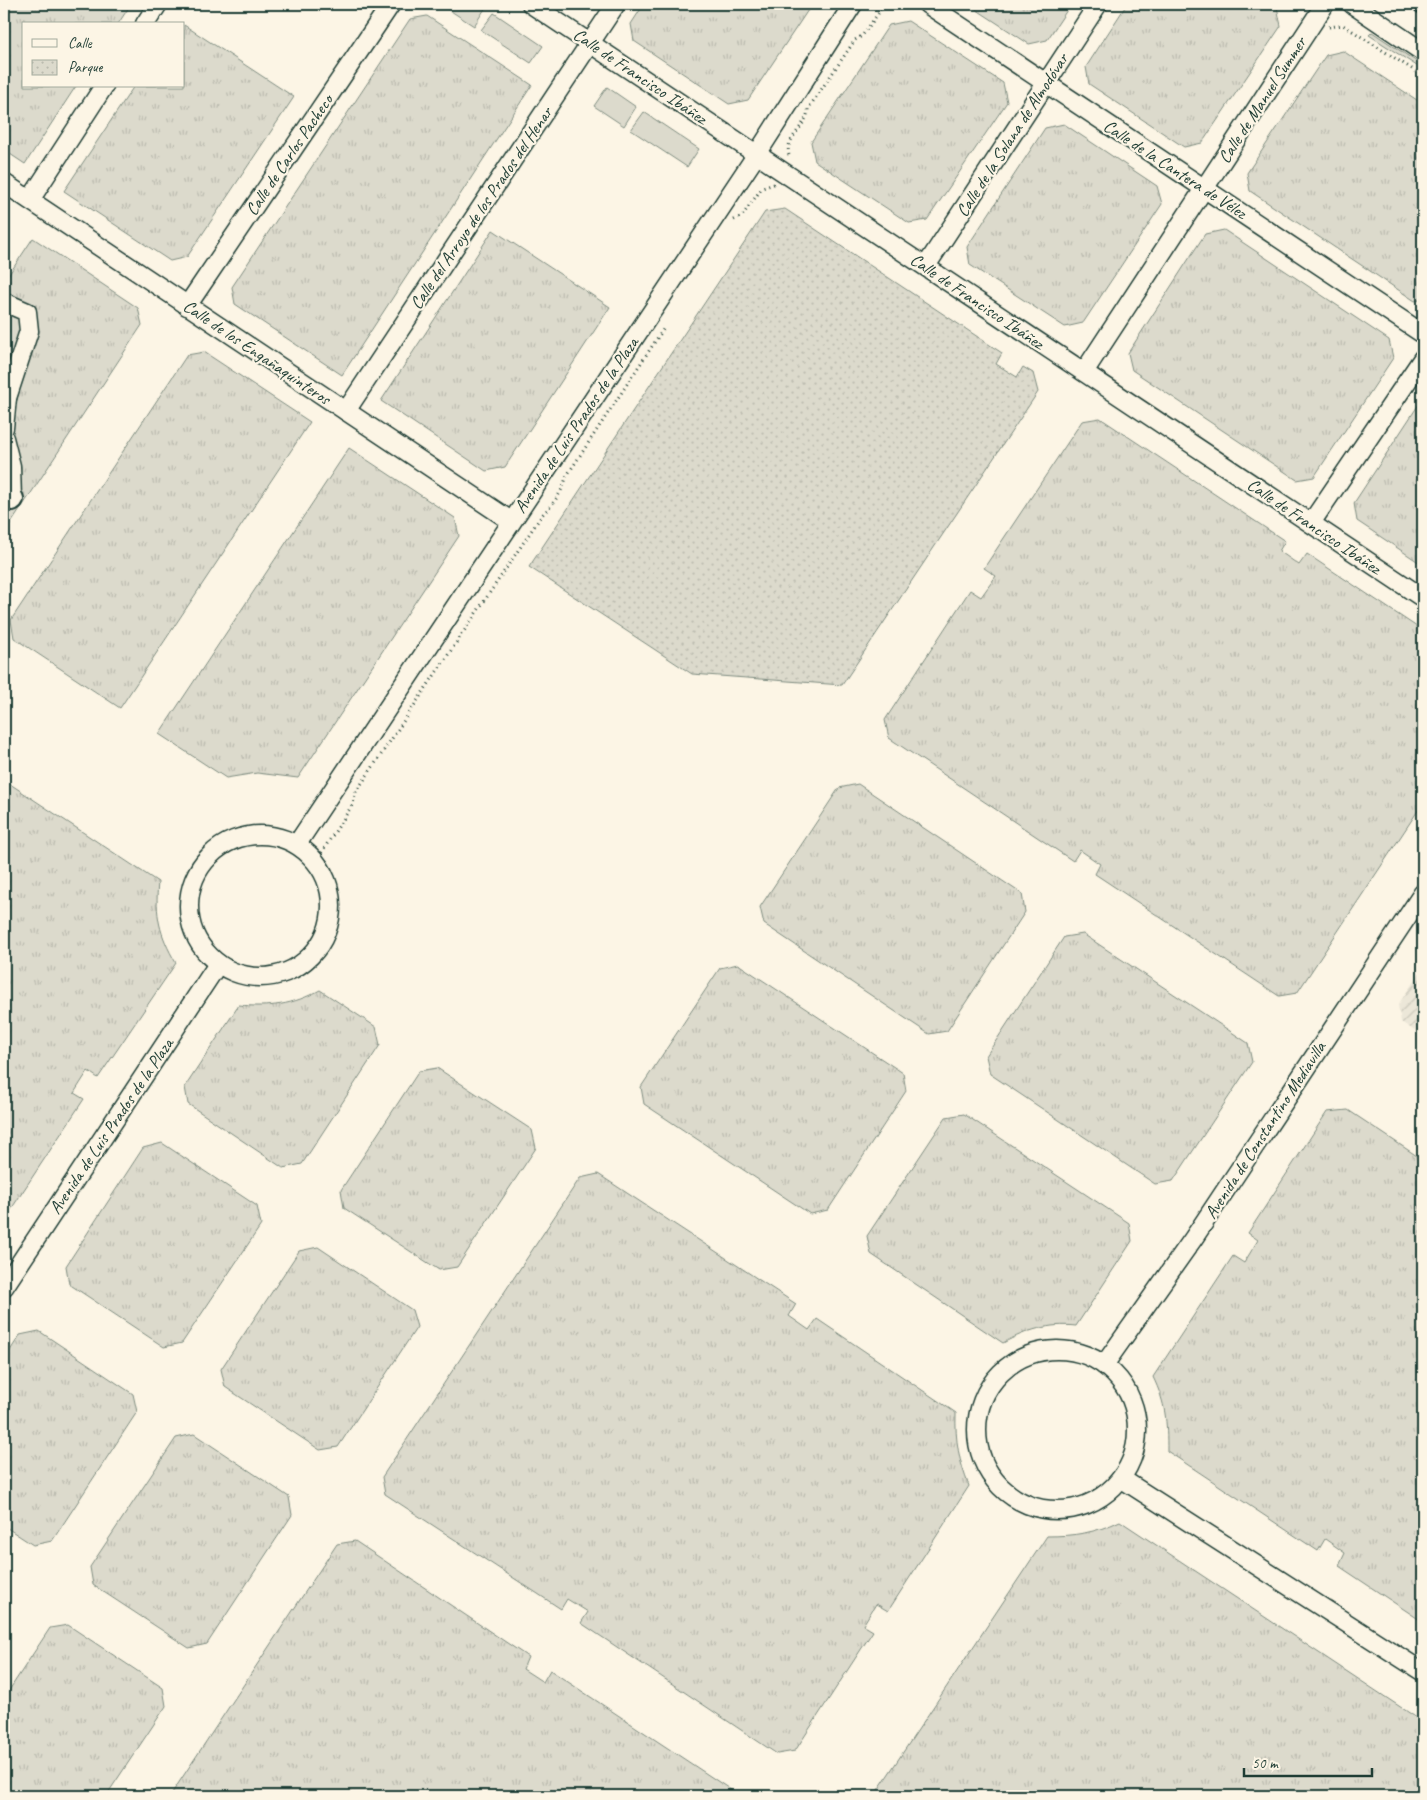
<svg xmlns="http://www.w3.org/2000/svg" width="1427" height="1800" font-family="Caveat,sans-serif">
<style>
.industrial{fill:url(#industrial-furrows)}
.grass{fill:url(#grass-tufts);stroke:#7e8c80}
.park{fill:url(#park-dots);stroke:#7e8c80}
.garden{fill:#dcdacc;stroke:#7e8c80}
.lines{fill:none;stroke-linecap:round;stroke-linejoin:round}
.minor-casing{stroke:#1f3d34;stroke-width:21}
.major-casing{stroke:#1f3d34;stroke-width:26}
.path{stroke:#1f3d34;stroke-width:3;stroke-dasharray:1 4;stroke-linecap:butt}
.minor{stroke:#fcf5e5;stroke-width:18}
.major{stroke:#fcf5e5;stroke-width:22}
.labels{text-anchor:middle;stroke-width:4.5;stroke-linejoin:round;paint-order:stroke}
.street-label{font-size:18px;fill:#1f3d34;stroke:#fcf5e5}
</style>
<defs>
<pattern id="industrial-furrows" width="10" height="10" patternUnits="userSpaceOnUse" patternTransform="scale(1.25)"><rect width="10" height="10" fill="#ece7d8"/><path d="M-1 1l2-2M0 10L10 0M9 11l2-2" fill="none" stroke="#cac7ba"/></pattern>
<pattern id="grass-tufts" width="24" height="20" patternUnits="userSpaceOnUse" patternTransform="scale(1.25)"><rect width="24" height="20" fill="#dcdacc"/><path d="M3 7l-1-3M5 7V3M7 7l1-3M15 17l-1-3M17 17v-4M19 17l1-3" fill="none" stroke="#bcbcb0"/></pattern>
<pattern id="park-dots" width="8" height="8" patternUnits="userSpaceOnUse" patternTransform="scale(1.25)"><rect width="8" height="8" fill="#dcdacc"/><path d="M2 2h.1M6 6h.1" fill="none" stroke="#bcbcb0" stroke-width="1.8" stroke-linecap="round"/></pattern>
</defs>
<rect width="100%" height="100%" fill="#fcf5e5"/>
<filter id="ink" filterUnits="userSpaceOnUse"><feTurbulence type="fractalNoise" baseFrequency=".02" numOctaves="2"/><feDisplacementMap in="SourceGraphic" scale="10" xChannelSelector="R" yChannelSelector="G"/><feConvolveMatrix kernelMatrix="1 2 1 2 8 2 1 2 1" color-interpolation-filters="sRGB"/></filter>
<g filter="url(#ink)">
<polygon class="industrial" points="1423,968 1423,1036 1401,1022 1398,1005"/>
<g class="grass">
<polygon points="4,4 131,4 118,24 24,24 24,86 76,86 25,164 4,150"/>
<polygon points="644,4 812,4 748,100 729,104 634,41 631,24"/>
<polygon points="968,4 1071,4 1047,40 1029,44"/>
<polygon points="1127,4 1272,4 1277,7 1281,26 1202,143 1184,147 1089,84 1086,67"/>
<polygon points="427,16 532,85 342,375 235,304 232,287 410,19"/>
<polygon points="908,21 1003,83 1007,102 927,220 909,223 815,161 811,142 889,25"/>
<polygon points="184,25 294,97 187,257 170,261 64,191 134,86 184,86"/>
<polygon points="1343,51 1423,104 1423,299 1415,301 1250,191 1247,173 1326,55"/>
<polygon points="1064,124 1157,186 1162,204 1083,323 1065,327 970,265 967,247 1045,128"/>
<polygon points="493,230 610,307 505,467 486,471 381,401"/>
<polygon points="1224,230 1389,340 1393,358 1314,477 1297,480 1132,370 1128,353 1205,234"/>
<polygon points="33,238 138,308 142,325 4,534 4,282"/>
<polygon points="204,352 310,422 120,708 14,638 11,620 187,355"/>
<polygon points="1423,398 1423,565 1357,521 1354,503"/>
<polygon points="1100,418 1285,541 1279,551 1299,565 1307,554 1423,631 1423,803 1297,993 1279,996 1095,874 1100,864 1080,850 1073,861 889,738 885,720 970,590 981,597 996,576 984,568 1082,421"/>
<polygon points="349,448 455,518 459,536 298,778 257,773 226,778 159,734"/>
<path d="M4,780l154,102c-3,33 1,52 18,81l-78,115 -10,-7 -14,22 10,6 -80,121z"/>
<polygon points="858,784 1022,894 1025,912 947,1031 929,1034 764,924 760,907 839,788"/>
<polygon points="1083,934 1248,1043 1252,1062 1173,1181 1155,1184 990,1074 986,1056 1064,937"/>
<polygon points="738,964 903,1073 906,1091 828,1210 810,1214 644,1104 641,1087 720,968"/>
<path d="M320,990l56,37 4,18 -78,119 -19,4 -95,-64 -3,-17 54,-82c30,3 54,0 81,-15z"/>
<polygon points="437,1068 532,1130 536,1148 457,1267 439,1270 344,1208 341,1190 419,1071"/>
<path d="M1348,1110l75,50v462l-84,-56 6,-13 -20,-14 -7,12 -151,-100c0,-30 -1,-47 -14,-74l80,-121 11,7 14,-23 -10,-7 79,-121z"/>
<path d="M964,1114l165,109 3,18 -56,85c-27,-3 -49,4 -73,17l-132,-89 -4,-18 79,-119z"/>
<polygon points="162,1143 257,1206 261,1225 182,1343 164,1347 69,1284 66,1266 143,1148"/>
<path d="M598,1174l198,130 -7,12 20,14 8,-11 139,94c-1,28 3,48 13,73l-81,125 -12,-7 -13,21 10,6 -78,120 -18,3 -196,-131 7,-11 -21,-13 -6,10 -176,-115 -3,-17 198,-299z"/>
<polygon points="318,1247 412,1310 417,1327 338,1447 320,1450 225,1387 221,1369 299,1251"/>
<polygon points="39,1331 133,1394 137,1412 52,1541 33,1545 4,1526 4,1360 20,1335"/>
<polygon points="194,1434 289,1497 292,1515 207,1644 189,1648 93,1585 90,1567 176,1438"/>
<path d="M1120,1521l303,201v65l-6,9h-543l173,-260c27,0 48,-3 73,-15z"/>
<polygon points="355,1541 528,1657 523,1669 543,1682 550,1670 740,1796 170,1796 337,1544"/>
<polygon points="68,1625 163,1688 166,1706 106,1796 4,1796 4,1698 50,1628"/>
</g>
<polygon class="park" points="785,209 1002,353 996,364 1017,377 1023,367 1033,373 1038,392 842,685 692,674 529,567 765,212"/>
<g class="garden">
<polygon points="440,4 481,4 486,7 474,26"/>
<polygon points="494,13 543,46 531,63 481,30"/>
<polygon points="1372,32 1423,66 1423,70 1369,35"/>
<polygon points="607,87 636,107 624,126 594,106"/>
<polygon points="644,112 699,149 687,167 631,130"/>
</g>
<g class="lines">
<g class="minor-casing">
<g id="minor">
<polyline points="531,4 1423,598"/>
<polyline points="927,4 1423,334"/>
<polyline points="1352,4 1423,52"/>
<polyline points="1422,4 1423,4"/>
<polyline points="145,24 158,4"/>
<polyline points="4,183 511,521"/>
<polyline points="30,200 104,86"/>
<polyline points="926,266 1098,4"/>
<polyline points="4,302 27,312 29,331 7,398"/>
<polyline points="187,306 391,4"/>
<polyline points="1084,372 1325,4"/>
<polyline points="4,397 7,398 4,428"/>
<polyline points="346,411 616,4"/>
<polyline points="4,438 11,466 12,499 4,499"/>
<polyline points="1311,523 1423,358"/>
<circle cx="260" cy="906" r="71"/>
<polyline points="297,844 757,154 853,4"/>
<polyline points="4,1287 218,964"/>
<circle cx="1057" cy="1430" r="80"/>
<polyline points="1104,1365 1193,1239 1423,893"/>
<polyline points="1122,1479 1423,1672"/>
</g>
</g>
<g class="major-casing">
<polyline id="major" points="4,496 12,499"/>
</g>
<g class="path">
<polyline points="1329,27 1343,25 1423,76"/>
<path d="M789,155c-5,-17 19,-29 19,-46l47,-69 7,-4 23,-32h6"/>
<polyline points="734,220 742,216 762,188 774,184"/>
<path d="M316,861l37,-57 3,-12 186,-277c11,-11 21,-23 24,-38l98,-149"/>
</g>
<use href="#minor" class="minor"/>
<use href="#major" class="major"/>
</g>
</g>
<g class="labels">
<g class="street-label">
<text transform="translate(640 76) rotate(34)" y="6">Calle de Francisco Ibáñez</text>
<text transform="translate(1262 100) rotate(-57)" y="6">Calle de Manuel Summer</text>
<text transform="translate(1012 135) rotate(-57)" y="6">Calle de la Solana de Almodóvar</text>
<text transform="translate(289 155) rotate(-56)" y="6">Calle de Carlos Pacheco</text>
<text transform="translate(1175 169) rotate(33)" y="6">Calle de la Cantera de Vélez</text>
<text transform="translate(481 208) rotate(-56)" y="6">Calle del Arroyo de los Prados del Henar</text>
<text transform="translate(977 301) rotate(34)" y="6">Calle de Francisco Ibáñez</text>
<text transform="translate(257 352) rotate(34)" y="6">Calle de los Engañaquinteros</text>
<text transform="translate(576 425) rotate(-56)" y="6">Avenida de Luis Prados de la Plaza</text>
<text transform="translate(1314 526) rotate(34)" y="6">Calle de Francisco Ibáñez</text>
<text transform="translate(111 1126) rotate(-56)" y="6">Avenida de Luis Prados de la Plaza</text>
<text transform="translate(1265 1130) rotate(-57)" y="6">Avenida de Constantino Mediavilla</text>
</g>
</g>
<rect width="1427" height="1800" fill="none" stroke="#fcf5e5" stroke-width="20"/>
<rect x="10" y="10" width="1407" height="1780" fill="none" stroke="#1f3d34" stroke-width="2" filter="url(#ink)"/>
<rect x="22" y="22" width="162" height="65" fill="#fcf5e5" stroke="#a4ab9e"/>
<rect x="32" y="39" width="25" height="8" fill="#fcf5e5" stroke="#a4ab9e"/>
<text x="68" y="48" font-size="15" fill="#1f3d34">Calle</text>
<rect x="32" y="60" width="25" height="15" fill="url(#park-dots)" stroke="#a4ab9e"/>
<text x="68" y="72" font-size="15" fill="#1f3d34">Parque</text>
<path d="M1244 1768v8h128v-8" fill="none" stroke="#1f3d34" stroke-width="2.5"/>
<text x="1252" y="1768" font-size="15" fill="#1f3d34" stroke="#fcf5e5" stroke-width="4" paint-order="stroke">50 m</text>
</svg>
